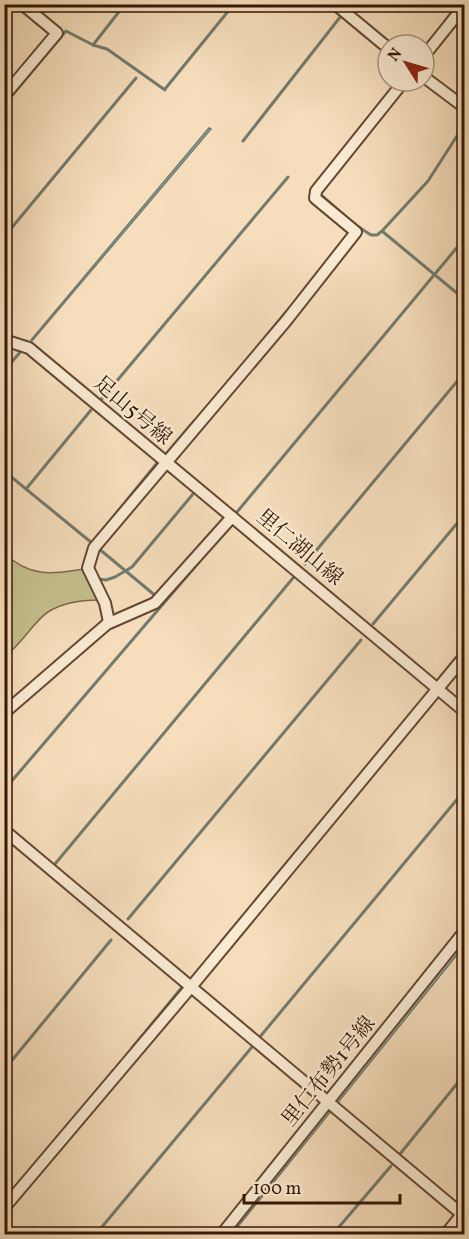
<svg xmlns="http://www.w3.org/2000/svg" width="469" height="1239" font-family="Vollkorn,'Noto Serif JP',serif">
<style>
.green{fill:#c4bf8c;stroke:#7c6a48;stroke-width:1.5}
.water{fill:#9dbcb4;stroke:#737a6e;stroke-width:1.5}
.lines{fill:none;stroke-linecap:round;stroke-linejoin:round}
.stream{stroke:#737a6e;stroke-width:3}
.street-casing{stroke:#654832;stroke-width:14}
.street{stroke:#f9ead3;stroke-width:10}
.labels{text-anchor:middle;stroke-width:4.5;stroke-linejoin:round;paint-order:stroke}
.street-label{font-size:21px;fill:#351604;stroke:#f9ead3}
</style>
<rect width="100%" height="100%" fill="#f6debc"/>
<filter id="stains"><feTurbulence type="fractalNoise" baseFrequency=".00333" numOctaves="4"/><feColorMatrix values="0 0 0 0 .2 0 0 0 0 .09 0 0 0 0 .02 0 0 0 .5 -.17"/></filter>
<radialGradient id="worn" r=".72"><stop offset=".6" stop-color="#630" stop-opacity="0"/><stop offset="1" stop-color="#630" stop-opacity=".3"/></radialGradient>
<path class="green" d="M4,553c27,25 47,21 80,16l15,31c-16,0 -37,3 -51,12 -14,9 -27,33 -43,44z"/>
<g class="water">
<polygon points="209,128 211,129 32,341 31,340"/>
<polygon points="464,940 464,946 232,1234 228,1234"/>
</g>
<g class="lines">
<g class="stream">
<polyline points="446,20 458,4"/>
<polyline points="93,45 125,4"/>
<polyline points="165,89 234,4"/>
<polyline points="4,105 66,31 93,45 107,49 165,90"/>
<polyline points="243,141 341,16"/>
<polyline points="318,192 345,216"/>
<polyline points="354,224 371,235 377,235 382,231 464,299"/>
<polyline points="383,230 428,181 464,125"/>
<polyline points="4,237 136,78"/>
<polyline points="258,346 286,312"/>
<polyline points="4,371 22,350"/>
<polyline points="100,401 288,177"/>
<polyline points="166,454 195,420"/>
<polyline points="4,471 92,543 157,463"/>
<polyline points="26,489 91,410"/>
<polyline points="237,512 464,239"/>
<polyline points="98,548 157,597"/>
<polyline points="305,564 464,373"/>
<polyline points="98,579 106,580 115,577 132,567 193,494"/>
<polyline points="373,624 464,515"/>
<polyline points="438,680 464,648"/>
<polyline points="4,790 199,562"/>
<polyline points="55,864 293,578"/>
<polyline points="128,919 361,640"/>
<polyline points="221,942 296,852"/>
<polyline points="259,1038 464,791"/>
<polyline points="132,1048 183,986"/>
<polyline points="4,1070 111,940"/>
<polyline points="400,1154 464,1075"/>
<polyline points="96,1234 252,1047"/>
<polyline points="333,1234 391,1166"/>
<polyline points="453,1234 464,1222"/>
</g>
<g class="street-casing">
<g id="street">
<polyline points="335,4 388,48"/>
<polyline points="424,56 464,6"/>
<polyline points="424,77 464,107"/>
<polyline points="4,96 57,33 22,4"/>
<polyline points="4,340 29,348 232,517"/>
<polyline points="109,622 105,603 88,568 94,548 286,321 356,232 315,198 316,191 404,81"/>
<polyline points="4,713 107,624 155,603 232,517 464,711"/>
<polyline points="4,830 464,1216"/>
<polyline points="4,1208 191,987 464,657"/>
<polyline points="222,1234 464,932"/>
<polyline points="446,1234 464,1212"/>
</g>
</g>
<use href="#street" class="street"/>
</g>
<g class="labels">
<g class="street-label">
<text transform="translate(133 410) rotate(40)" y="7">足山5号線</text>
<text transform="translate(300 547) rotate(40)" y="7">里仁湖山線</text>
<text transform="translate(328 1071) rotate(-51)" y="7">里仁布勢1号線</text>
</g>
</g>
<rect width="469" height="1239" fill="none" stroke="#f6debc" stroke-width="24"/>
<rect x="6" y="6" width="457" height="1227" fill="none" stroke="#351604" stroke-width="3"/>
<rect x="12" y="12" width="445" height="1215" fill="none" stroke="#351604" stroke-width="1.5"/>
<g transform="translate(406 63) rotate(307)"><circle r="28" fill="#f9ead3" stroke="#ab9580" stroke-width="1.5"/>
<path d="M0-4.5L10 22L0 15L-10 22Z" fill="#8f2418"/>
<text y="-9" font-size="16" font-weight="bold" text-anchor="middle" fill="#351604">N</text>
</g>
<path d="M244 1194v9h156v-9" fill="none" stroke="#351604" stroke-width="3"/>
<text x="253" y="1194" font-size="18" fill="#351604" stroke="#f9ead3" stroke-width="4.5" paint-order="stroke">100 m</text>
<rect width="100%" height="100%" filter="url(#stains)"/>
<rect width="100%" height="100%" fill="url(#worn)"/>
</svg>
